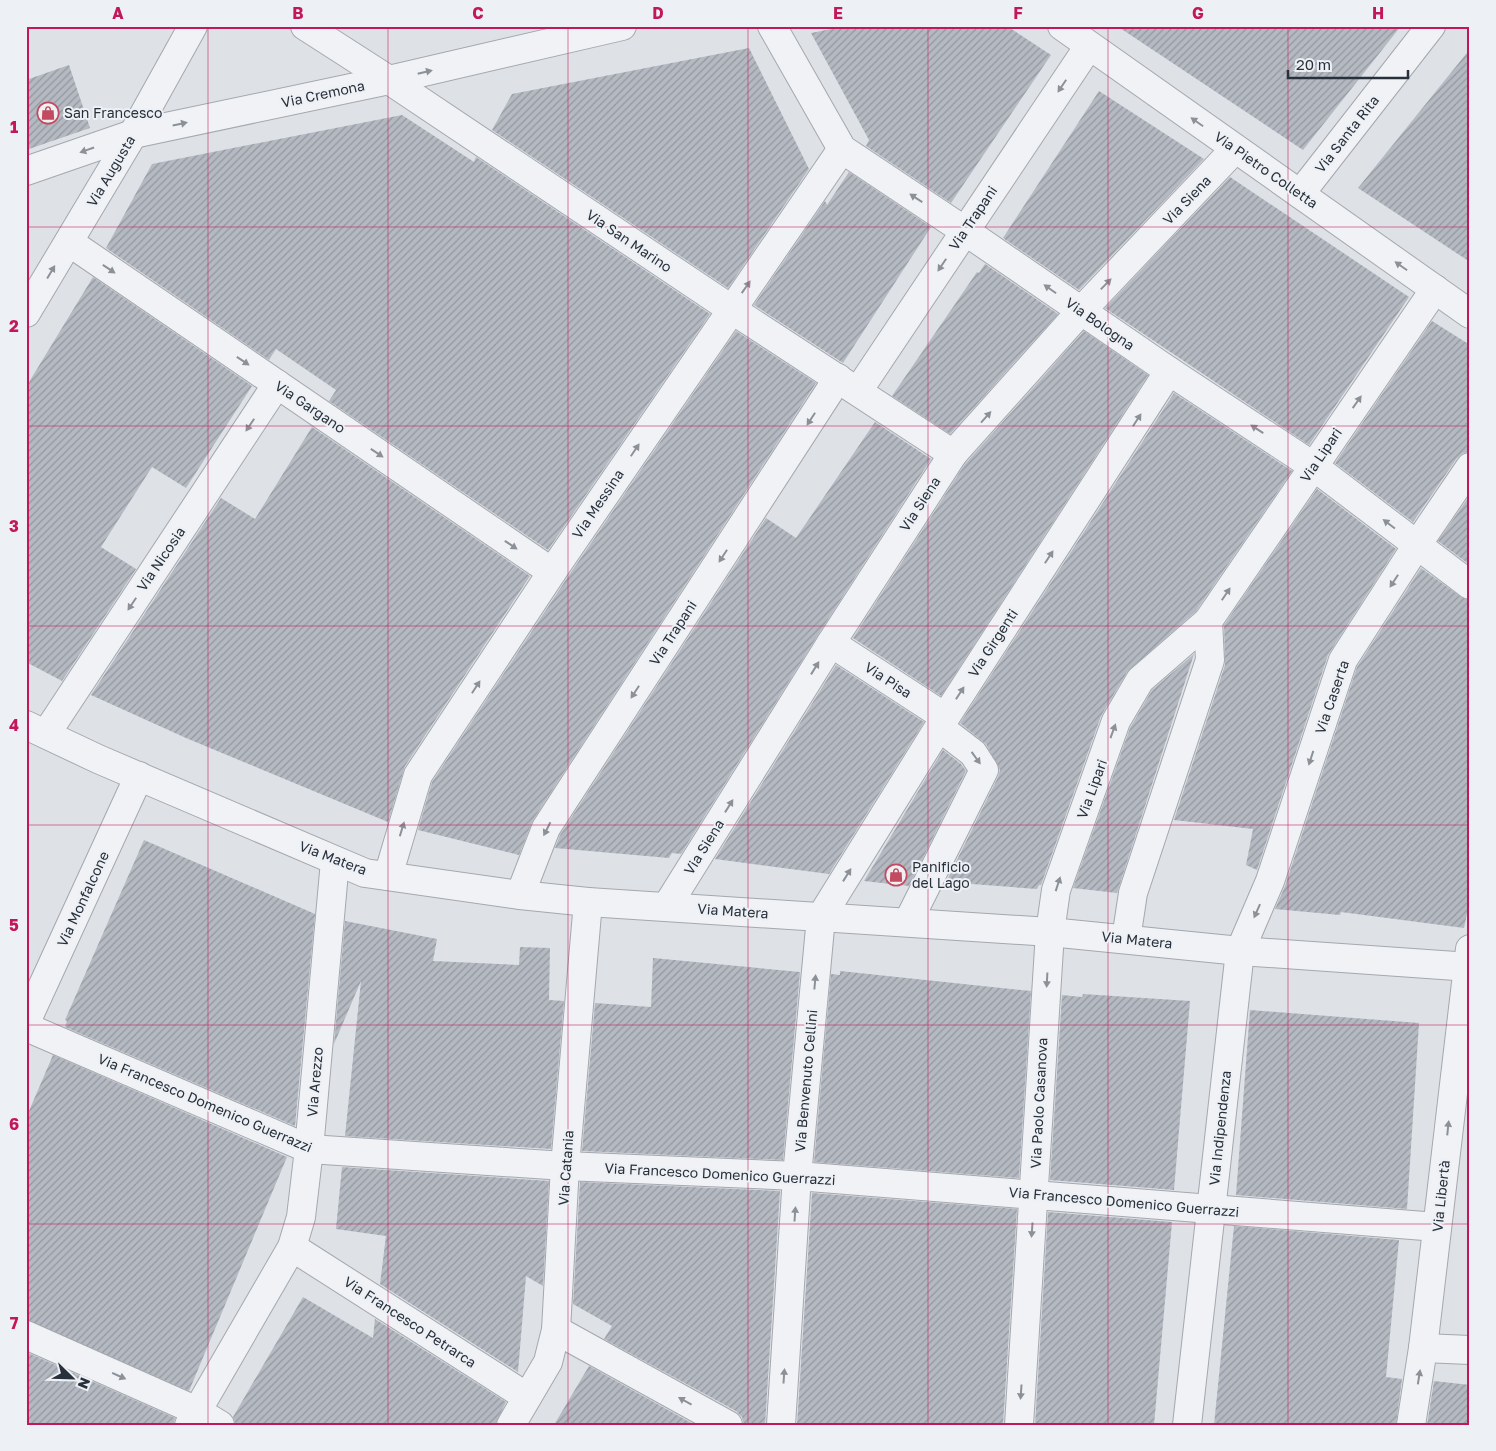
<svg xmlns="http://www.w3.org/2000/svg" width="1496" height="1451" font-family="'Golos Text',sans-serif">
<style>
.building{fill:url(#building-hatch)}
.lines{fill:none;stroke-linecap:round;stroke-linejoin:round}
.minor-casing{stroke:#a4a8af;stroke-width:30}
.minor{stroke:#f0f2f5;stroke-width:28}
.oneway{fill:#8c9198}
.grid{fill:none;stroke:#c2185b;stroke-width:1;stroke-opacity:0.55}
.labels{text-anchor:middle;stroke-width:4;stroke-linejoin:round;paint-order:stroke}
.street-label{font-size:14px;fill:#28303b;stroke:#edf0f4}
.poi-label{font-size:14px;fill:#28303b;stroke:#edf0f4;text-anchor:start}
.neatline{fill:none;stroke:#c2185b;stroke-width:2}
.grid-label{font-size:16px;text-anchor:middle;font-weight:bold;fill:#c2185b}
</style>
<defs>
<pattern id="building-hatch" width="6" height="6" patternUnits="userSpaceOnUse" patternTransform="scale(1.25)"><rect width="6" height="6" fill="#b5bac2"/><path d="M-1 1l2-2M0 6l6-6M5 7l2-2" fill="none" stroke="#93989f"/></pattern>
</defs>
<rect width="100%" height="100%" fill="#dee1e6"/>
<g class="building">
<polygon points="847,26 1007,26 1051,55 951,203 866,146 869,140 811,33"/>
<polygon points="1117,26 1401,26 1303,150"/>
<polygon points="749,48 809,169 728,288 492,130 512,94"/>
<polygon points="1470,49 1470,262 1358,188"/>
<polygon points="69,65 90,128 26,150 26,80"/>
<polygon points="1099,91 1204,159 1079,290 1003,238"/>
<polygon points="402,115 474,162 476,157 710,314 548,550 329,401 336,390 276,349 269,360 106,248 152,164"/>
<polygon points="849,172 931,227 843,363 754,305 825,201 827,205"/>
<polygon points="1230,177 1409,297 1309,445 1105,308"/>
<polygon points="985,264 1058,314 950,434 892,396 977,272 979,273"/>
<polygon points="93,277 252,386 186,488 152,467 101,547 136,569 62,681 26,662 26,387"/>
<polygon points="1432,321 1470,345 1470,452 1463,453 1457,458 1413,522 1335,463"/>
<polygon points="736,331 816,383 533,820 519,855 418,830 432,782 565,581"/>
<polygon points="1084,331 1148,375 941,696 853,638 965,464"/>
<polygon points="1174,393 1292,471 1196,611 1127,672 1101,716 1041,885 1039,885 1037,889 946,882 998,777 1000,770 986,744 960,723"/>
<polygon points="875,422 931,459 818,635 681,854 672,853 669,858 555,848 560,835 766,518 796,538"/>
<polygon points="312,427 530,576 405,766 388,822 186,738 91,695 221,498 255,519"/>
<polygon points="1317,489 1396,549 1328,655 1257,870 1246,865 1253,829 1174,820 1225,665 1224,625"/>
<polygon points="1470,495 1470,565 1438,541"/>
<polygon points="1421,568 1461,597 1470,600 1470,899 1464,928 1341,912 1340,915 1275,909 1285,886 1357,667"/>
<polygon points="1194,654 1117,893 1073,888 1130,728 1152,690"/>
<polygon points="836,665 924,722 829,874 715,859"/>
<polygon points="943,750 961,764 966,771 909,886 864,881"/>
<polygon points="144,840 315,914 295,1126 65,1027 67,1021 65,1020"/>
<polygon points="345,921 437,939 433,961 519,965 520,947 550,948 549,1000 564,1001 551,1149 345,1136 361,981 334,1044"/>
<polygon points="653,958 800,972 783,1160 582,1151 595,1003 651,1007"/>
<polygon points="840,971 1031,991 1019,1178 814,1162 831,974 840,975"/>
<polygon points="1083,994 1190,1001 1174,1190 1050,1180 1062,995 1082,997"/>
<polygon points="1250,1010 1419,1023 1407,1209 1236,1195"/>
<polygon points="53,1055 287,1157 189,1391 26,1320 26,1118"/>
<polygon points="342,1167 549,1181 543,1286 526,1276 518,1372 380,1284 386,1236 336,1229"/>
<polygon points="580,1182 780,1191 765,1425 744,1425 742,1417 736,1411 604,1339 612,1326 573,1304"/>
<polygon points="812,1193 1017,1209 1003,1425 797,1425"/>
<polygon points="1048,1212 1172,1222 1154,1425 1035,1425"/>
<polygon points="1234,1226 1399,1240 1386,1377 1402,1379 1396,1425 1214,1425"/>
<polygon points="303,1297 373,1338 375,1319 506,1402 495,1425 236,1425 233,1417"/>
<polygon points="26,1352 175,1418 173,1425 26,1425"/>
<polygon points="589,1366 695,1425 554,1425"/>
<polygon points="1434,1381 1470,1385 1470,1425 1427,1425"/>
</g>
<g class="lines">
<g class="minor-casing">
<g id="minor">
<polyline points="305,26 389,80 731,309 953,454"/>
<polyline points="772,26 842,149 965,231 1169,371 1313,466 1470,585"/>
<polyline points="1062,26 1470,314"/>
<polyline points="26,171 133,134 389,80 622,26"/>
<polyline points="1300,194 1431,26"/>
<polyline points="69,242 552,572"/>
<polyline points="26,313 133,134 193,26"/>
<polyline points="858,391 1089,46"/>
<polyline points="831,643 945,717"/>
<polyline points="26,725 98,759 365,873 520,895 588,902 1050,932 1240,951 1470,967"/>
<polyline points="46,734 277,384"/>
<polyline points="388,876 418,775 552,572 842,149"/>
<polyline points="520,895 546,828 838,378"/>
<polyline points="667,906 831,643 953,454 1081,311 1235,149"/>
<polyline points="908,922 984,770 973,753 939,727"/>
<polyline points="1126,939 1133,893 1210,660 1208,621"/>
<polyline points="26,1022 139,776"/>
<polyline points="26,1027 309,1149 565,1166 797,1176 1437,1227"/>
<polyline points="292,1247 527,1397"/>
<polyline points="556,1330 728,1425"/>
<polyline points="26,1335 197,1411 220,1425"/>
<polyline points="1423,1348 1470,1350"/>
<polyline points="189,1425 292,1247 301,1217 309,1149 335,861"/>
<polyline points="511,1425 548,1362 556,1330 565,1166 588,902"/>
<polyline points="781,1425 797,1176 821,917 939,727 1169,371"/>
<polyline points="1019,1425 1050,932 1056,890 1116,721 1140,680 1208,621 1435,289"/>
<polyline points="1187,1425 1240,951 1270,881 1343,660 1417,545 1470,467"/>
<polyline points="1411,1425 1423,1348 1470,949"/>
</g>
</g>
<use href="#minor" class="minor"/>
</g>
<defs><path id="oneway-solid" d="M-6-.8H1V-3.2L6.5 0L1 3.2V.8H-6Z" transform="scale(1.25)"/></defs>
<g class="oneway">
<use href="#oneway-solid" transform="translate(425 72) rotate(-13)"/>
<use href="#oneway-solid" transform="translate(1062 86) rotate(124)"/>
<use href="#oneway-solid" transform="translate(1197 122) rotate(-145)"/>
<use href="#oneway-solid" transform="translate(180 124) rotate(-12)"/>
<use href="#oneway-solid" transform="translate(87 150) rotate(161)"/>
<use href="#oneway-solid" transform="translate(916 198) rotate(-147)"/>
<use href="#oneway-solid" transform="translate(942 265) rotate(124)"/>
<use href="#oneway-solid" transform="translate(1401 266) rotate(-145)"/>
<use href="#oneway-solid" transform="translate(109 269) rotate(34)"/>
<use href="#oneway-solid" transform="translate(51 272) rotate(-59)"/>
<use href="#oneway-solid" transform="translate(1106 284) rotate(-46)"/>
<use href="#oneway-solid" transform="translate(746 287) rotate(-55)"/>
<use href="#oneway-solid" transform="translate(1050 289) rotate(-145)"/>
<use href="#oneway-solid" transform="translate(243 361) rotate(34)"/>
<use href="#oneway-solid" transform="translate(1357 402) rotate(-55)"/>
<use href="#oneway-solid" transform="translate(986 417) rotate(-48)"/>
<use href="#oneway-solid" transform="translate(811 419) rotate(123)"/>
<use href="#oneway-solid" transform="translate(1137 420) rotate(-57)"/>
<use href="#oneway-solid" transform="translate(250 425) rotate(124)"/>
<use href="#oneway-solid" transform="translate(1257 429) rotate(-147)"/>
<use href="#oneway-solid" transform="translate(635 450) rotate(-56)"/>
<use href="#oneway-solid" transform="translate(377 453) rotate(34)"/>
<use href="#oneway-solid" transform="translate(1389 524) rotate(-143)"/>
<use href="#oneway-solid" transform="translate(511 545) rotate(34)"/>
<use href="#oneway-solid" transform="translate(723 556) rotate(123)"/>
<use href="#oneway-solid" transform="translate(1049 557) rotate(-57)"/>
<use href="#oneway-solid" transform="translate(1394 581) rotate(123)"/>
<use href="#oneway-solid" transform="translate(1226 594) rotate(-56)"/>
<use href="#oneway-solid" transform="translate(132 604) rotate(124)"/>
<use href="#oneway-solid" transform="translate(815 668) rotate(-58)"/>
<use href="#oneway-solid" transform="translate(476 687) rotate(-57)"/>
<use href="#oneway-solid" transform="translate(635 692) rotate(123)"/>
<use href="#oneway-solid" transform="translate(960 693) rotate(-57)"/>
<use href="#oneway-solid" transform="translate(1113 731) rotate(-70)"/>
<use href="#oneway-solid" transform="translate(976 758) rotate(54)"/>
<use href="#oneway-solid" transform="translate(1311 758) rotate(108)"/>
<use href="#oneway-solid" transform="translate(729 806) rotate(-58)"/>
<use href="#oneway-solid" transform="translate(402 829) rotate(-73)"/>
<use href="#oneway-solid" transform="translate(547 829) rotate(117)"/>
<use href="#oneway-solid" transform="translate(847 875) rotate(-58)"/>
<use href="#oneway-solid" transform="translate(1058 884) rotate(-72)"/>
<use href="#oneway-solid" transform="translate(1257 911) rotate(114)"/>
<use href="#oneway-solid" transform="translate(1047 980) rotate(93)"/>
<use href="#oneway-solid" transform="translate(815 982) rotate(-85)"/>
<use href="#oneway-solid" transform="translate(1448 1128) rotate(-84)"/>
<use href="#oneway-solid" transform="translate(795 1214) rotate(-86)"/>
<use href="#oneway-solid" transform="translate(1032 1230) rotate(94)"/>
<use href="#oneway-solid" transform="translate(119 1376) rotate(24)"/>
<use href="#oneway-solid" transform="translate(784 1376) rotate(-86)"/>
<use href="#oneway-solid" transform="translate(1419 1377) rotate(-81)"/>
<use href="#oneway-solid" transform="translate(1021 1392) rotate(94)"/>
<use href="#oneway-solid" transform="translate(685 1401) rotate(-151)"/>
</g>
<path class="grid" d="M208,26v1399M388,26v1399M568,26v1399M748,26v1399M928,26v1399M1108,26v1399M1288,26v1399M26,227h1444M26,426h1444M26,626h1444M26,825h1444M26,1025h1444M26,1224h1444"/>
<defs>
<g id="shop-ring" transform="scale(1.125)"><circle r="9.5" fill="#edf0f4" stroke="#c24b5f" stroke-width="1.5"/><path d="M-5-2.5h2.3a2.7 3.5 0 0 1 5.4 0H5L5.5 6h-11ZM-1.5-2.5h3a1.5 2.3 0 0 0-3 0Z" fill="#c24b5f"/></g>
</defs>
<g fill-rule="evenodd">
<use href="#shop-ring" x="48" y="113"/>
<use href="#shop-ring" x="896" y="875"/>
</g>
<g class="labels">
<g class="street-label">
<text transform="translate(323 94) rotate(-12)" y="5">Via Cremona</text>
<text transform="translate(1347 134) rotate(-52)" y="5">Via Santa Rita</text>
<text transform="translate(1266 170) rotate(35)" y="5">Via Pietro Colletta</text>
<text transform="translate(111 171) rotate(-59)" y="5">Via Augusta</text>
<text transform="translate(1187 200) rotate(-46)" y="5">Via Siena</text>
<text transform="translate(973 218) rotate(-56)" y="5">Via Trapani</text>
<text transform="translate(629 241) rotate(34)" y="5">Via San Marino</text>
<text transform="translate(1100 324) rotate(35)" y="5">Via Bologna</text>
<text transform="translate(310 407) rotate(34)" y="5">Via Gargano</text>
<text transform="translate(1321 455) rotate(-56)" y="5">Via Lipari</text>
<text transform="translate(598 504) rotate(-56)" y="5">Via Messina</text>
<text transform="translate(920 504) rotate(-57)" y="5">Via Siena</text>
<text transform="translate(161 559) rotate(-56)" y="5">Via Nicosia</text>
<text transform="translate(673 633) rotate(-57)" y="5">Via Trapani</text>
<text transform="translate(993 643) rotate(-57)" y="5">Via Girgenti</text>
<text transform="translate(888 680) rotate(33)" y="5">Via Pisa</text>
<text transform="translate(1332 697) rotate(-71)" y="5">Via Caserta</text>
<text transform="translate(1092 789) rotate(-70)" y="5">Via Lipari</text>
<text transform="translate(704 847) rotate(-58)" y="5">Via Siena</text>
<text transform="translate(333 858) rotate(21)" y="5">Via Matera</text>
<text transform="translate(83 899) rotate(-65)" y="5">Via Monfalcone</text>
<text transform="translate(733 911) rotate(4)" y="5">Via Matera</text>
<text transform="translate(1137 940) rotate(6)" y="5">Via Matera</text>
<text transform="translate(806 1081) rotate(-85)" y="5">Via Benvenuto Cellini</text>
<text transform="translate(315 1082) rotate(-85)" y="5">Via Arezzo</text>
<text transform="translate(205 1103) rotate(23)" y="5">Via Francesco Domenico Guerrazzi</text>
<text transform="translate(1039 1103) rotate(-87)" y="5">Via Paolo Casanova</text>
<text transform="translate(1220 1128) rotate(-84)" y="5">Via Indipendenza</text>
<text transform="translate(566 1168) rotate(-86)" y="5">Via Catania</text>
<text transform="translate(720 1174) rotate(3)" y="5">Via Francesco Domenico Guerrazzi</text>
<text transform="translate(1441 1196) rotate(-84)" y="5">Via Libertà</text>
<text transform="translate(1124 1202) rotate(5)" y="5">Via Francesco Domenico Guerrazzi</text>
<text transform="translate(410 1322) rotate(33)" y="5">Via Francesco Petrarca</text>
</g>
<g class="poi-label">
<text x="64" y="118">San Francesco</text>
<text x="912" y="872">Panificio<tspan x="912" dy="16">del Lago</tspan></text>
</g>
</g>
<rect width="1496" height="1451" fill="none" stroke="#edf0f4" stroke-width="55"/>
<g transform="translate(72 1378) rotate(113)" stroke="#edf0f4" stroke-width="4" paint-order="stroke">
<path d="M0-4L9 19L0 12L-9 19Z" fill="#28303b"/>
<text y="-8" font-size="14" font-weight="bold" text-anchor="middle" fill="#28303b">N</text>
</g>
<path d="M1288 70v8h120v-8" fill="none" stroke="#28303b" stroke-width="2.5"/>
<text x="1296" y="70" font-size="15" fill="#28303b" stroke="#edf0f4" stroke-width="4" paint-order="stroke">20 m</text>
<rect x="28" y="28" width="1440" height="1396" class="neatline"/>
<g class="grid-label">
<text x="118" y="19">A</text>
<text x="298" y="19">B</text>
<text x="478" y="19">C</text>
<text x="658" y="19">D</text>
<text x="838" y="19">E</text>
<text x="1018" y="19">F</text>
<text x="1198" y="19">G</text>
<text x="1378" y="19">H</text>
<text x="14" y="133">1</text>
<text x="14" y="332">2</text>
<text x="14" y="532">3</text>
<text x="14" y="731">4</text>
<text x="14" y="931">5</text>
<text x="14" y="1130">6</text>
<text x="14" y="1329">7</text>
</g>
</svg>
